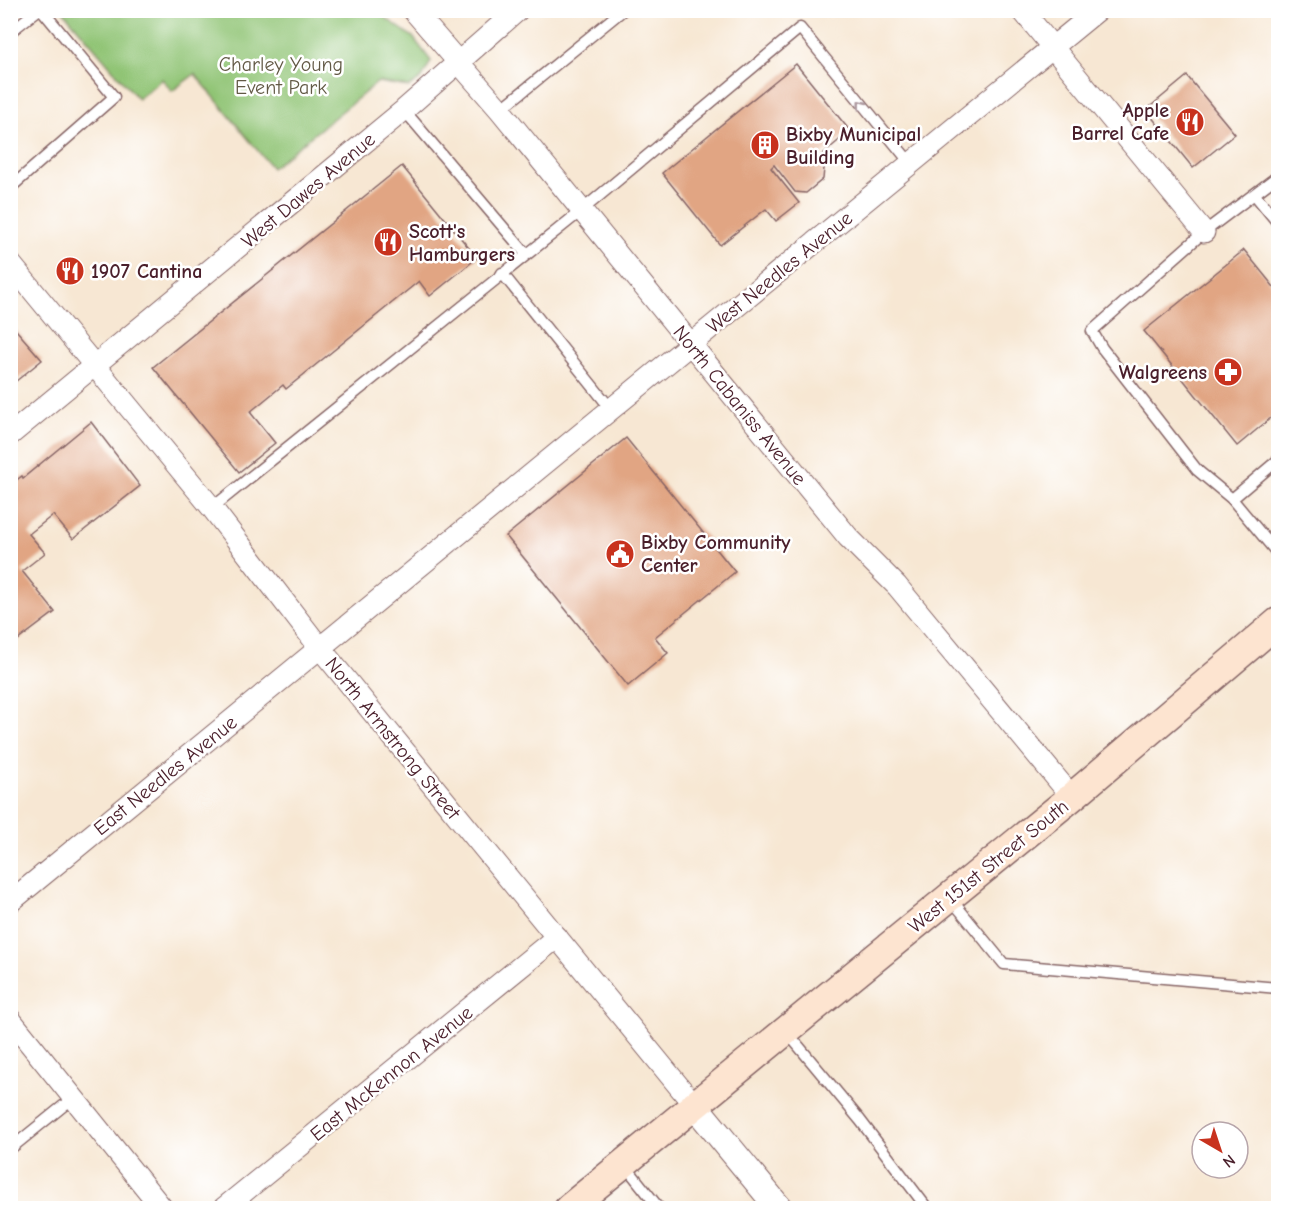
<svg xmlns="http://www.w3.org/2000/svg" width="1289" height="1219" font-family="'Comic Neue',sans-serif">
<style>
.green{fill:#90c475;stroke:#6d7250;stroke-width:1.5}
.building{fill:#e1a583}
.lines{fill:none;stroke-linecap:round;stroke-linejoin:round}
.service-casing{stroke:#876566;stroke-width:13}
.minor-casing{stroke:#876566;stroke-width:23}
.tertiary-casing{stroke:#876566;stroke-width:28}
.secondary-casing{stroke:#876566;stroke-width:31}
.service{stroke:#fff;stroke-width:10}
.minor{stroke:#fff;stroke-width:21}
.tertiary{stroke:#fff;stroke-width:26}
.secondary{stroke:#fde4d0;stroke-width:28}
.oneway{stroke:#ae9aa0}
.labels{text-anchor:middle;stroke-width:5;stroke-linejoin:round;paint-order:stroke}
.park-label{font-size:20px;fill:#625945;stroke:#fff}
.poi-label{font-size:20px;font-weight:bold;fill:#4a1f2b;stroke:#fff;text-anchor:start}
.street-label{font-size:20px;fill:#4a1f2b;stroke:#fff}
</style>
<rect width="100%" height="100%" fill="#fff"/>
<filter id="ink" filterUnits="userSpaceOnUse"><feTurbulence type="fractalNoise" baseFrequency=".0167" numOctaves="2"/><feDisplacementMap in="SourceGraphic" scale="12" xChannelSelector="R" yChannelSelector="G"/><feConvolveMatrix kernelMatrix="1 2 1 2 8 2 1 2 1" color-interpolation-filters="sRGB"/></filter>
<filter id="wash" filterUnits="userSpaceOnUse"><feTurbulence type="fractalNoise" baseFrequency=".008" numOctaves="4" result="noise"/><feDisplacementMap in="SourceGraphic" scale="24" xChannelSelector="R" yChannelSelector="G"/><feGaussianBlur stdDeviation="1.35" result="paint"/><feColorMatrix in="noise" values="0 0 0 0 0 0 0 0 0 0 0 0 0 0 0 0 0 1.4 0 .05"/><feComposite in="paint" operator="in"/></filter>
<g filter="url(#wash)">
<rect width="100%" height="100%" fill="#f7e7d3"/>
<polygon class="green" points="63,11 380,11 387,19 413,37 431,61 422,78 409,87 378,82 272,168 195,74 172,91 162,79 138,99"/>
<g id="blocks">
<g class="building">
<polygon points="796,64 850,131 817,159 824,168 823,179 806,193 795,192 774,165 771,168 799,203 776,221 766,209 720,245 662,173"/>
<polygon points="1187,76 1235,134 1193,168 1146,110"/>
<polygon points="402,166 477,258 430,296 419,281 286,389 283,385 250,412 275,443 239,472 153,367"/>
<polygon points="1244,250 1278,292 1278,412 1237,446 1144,331"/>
<polygon points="10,323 42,360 10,386"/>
<polygon points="91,422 140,486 73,539 53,515 29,534 45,553 22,571 55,612 10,646 10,485 22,476 23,478"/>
<polygon points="626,438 735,572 655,637 668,653 628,686 506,536"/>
</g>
</g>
</g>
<g filter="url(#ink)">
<use href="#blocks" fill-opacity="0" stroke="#876566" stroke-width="1.5"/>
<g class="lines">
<g class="service-casing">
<g id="service">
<polyline points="10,32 38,10"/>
<polyline points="404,110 526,254"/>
<polyline points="500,110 623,10"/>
<polyline points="1278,176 1204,232 1092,331 1102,348 1197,470 1232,499 1278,554"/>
<polyline points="10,188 114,97 42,10"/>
<polyline points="1255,195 1278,223"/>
<polyline points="502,273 611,409"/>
<polyline points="1232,499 1278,460"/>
<polyline points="212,508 581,211 800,28 912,165"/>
<polyline points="950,898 1004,964 1278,988"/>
<polyline points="786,1031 860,1120 927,1208"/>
<polyline points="10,1149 73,1098"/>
<polyline points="624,1164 659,1208"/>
</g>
</g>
<g class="minor-casing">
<g id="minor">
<polyline points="413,10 500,110 848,537 897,586 1072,797"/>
<polyline points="1022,10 1204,232"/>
<polyline points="10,263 212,508 320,648 695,1106"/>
<polyline points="10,435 404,110 518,10"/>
<polyline points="10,902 1098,10"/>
<polyline points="10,1019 162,1208"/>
<polyline points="224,1208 557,937"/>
</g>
</g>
<g class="tertiary-casing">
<polyline id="tertiary" points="695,1106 779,1208"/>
</g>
<g class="secondary-casing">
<polyline id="secondary" points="569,1208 1072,797 1278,622"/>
</g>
<use href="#service" class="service"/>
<use href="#minor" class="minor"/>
<use href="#tertiary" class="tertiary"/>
<use href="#secondary" class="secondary"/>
</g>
<defs><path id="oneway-chevron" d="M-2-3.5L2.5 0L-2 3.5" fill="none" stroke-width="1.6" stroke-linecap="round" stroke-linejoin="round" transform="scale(1.5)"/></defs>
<use class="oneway" href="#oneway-chevron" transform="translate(861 104) rotate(-129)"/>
</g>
<defs>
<g id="restaurant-disc" transform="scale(1.5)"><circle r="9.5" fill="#c8321e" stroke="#fff"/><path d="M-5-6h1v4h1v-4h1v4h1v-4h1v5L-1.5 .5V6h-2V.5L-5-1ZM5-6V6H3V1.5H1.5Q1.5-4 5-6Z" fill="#fff"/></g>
<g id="building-disc" transform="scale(1.5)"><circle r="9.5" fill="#c8321e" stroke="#fff"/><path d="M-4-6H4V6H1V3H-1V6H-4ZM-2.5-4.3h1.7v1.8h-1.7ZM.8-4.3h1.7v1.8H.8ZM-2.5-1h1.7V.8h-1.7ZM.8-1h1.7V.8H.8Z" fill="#fff"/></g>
<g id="pharmacy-disc" transform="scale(1.5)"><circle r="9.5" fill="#c8321e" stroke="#fff"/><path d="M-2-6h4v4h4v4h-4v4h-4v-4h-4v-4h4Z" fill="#fff"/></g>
<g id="civic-disc" transform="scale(1.5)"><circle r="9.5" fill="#c8321e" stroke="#fff"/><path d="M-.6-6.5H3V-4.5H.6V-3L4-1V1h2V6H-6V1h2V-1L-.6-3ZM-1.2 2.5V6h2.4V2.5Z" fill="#fff"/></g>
</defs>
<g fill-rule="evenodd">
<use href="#restaurant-disc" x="1190" y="122"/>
<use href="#building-disc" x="765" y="145"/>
<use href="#restaurant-disc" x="388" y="242"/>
<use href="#restaurant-disc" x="70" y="271"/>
<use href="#pharmacy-disc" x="1228" y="372"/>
<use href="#civic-disc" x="620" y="554"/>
</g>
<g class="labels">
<g class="park-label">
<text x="281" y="71">Charley Young<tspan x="281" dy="23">Event Park</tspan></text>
</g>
<g class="poi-label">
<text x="1169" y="117" text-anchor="end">Apple<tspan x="1169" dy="23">Barrel Cafe</tspan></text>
<text x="786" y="141">Bixby Municipal<tspan x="786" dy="23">Building</tspan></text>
<text x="409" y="238">Scott's<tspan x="409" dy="23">Hamburgers</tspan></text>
<text x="91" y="278">1907 Cantina</text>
<text x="1207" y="379" text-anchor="end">Walgreens</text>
<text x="641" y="549">Bixby Community<tspan x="641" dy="23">Center</tspan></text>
</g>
<g class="street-label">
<text transform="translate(308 190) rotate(-40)" y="7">West Dawes Avenue</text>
<text transform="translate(779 272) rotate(-39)" y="7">West Needles Avenue</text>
<text transform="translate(740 405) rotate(51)" y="7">North Cabaniss Avenue</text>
<text transform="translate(393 738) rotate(51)" y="7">North Armstrong Street</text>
<text transform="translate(165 775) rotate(-39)" y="7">East Needles Avenue</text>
<text transform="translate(988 866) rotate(-39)" y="7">West 151st Street South</text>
<text transform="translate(391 1073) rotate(-39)" y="7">East McKennon Avenue</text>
</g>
</g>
<rect width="1289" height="1219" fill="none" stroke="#fff" stroke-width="36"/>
<g transform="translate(1220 1150) rotate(141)"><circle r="28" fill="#ffffff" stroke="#b7a5aa" stroke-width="1.5"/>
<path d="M0-4.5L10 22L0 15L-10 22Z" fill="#c8321e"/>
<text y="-9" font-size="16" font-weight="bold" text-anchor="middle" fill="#4a1f2b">N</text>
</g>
</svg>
